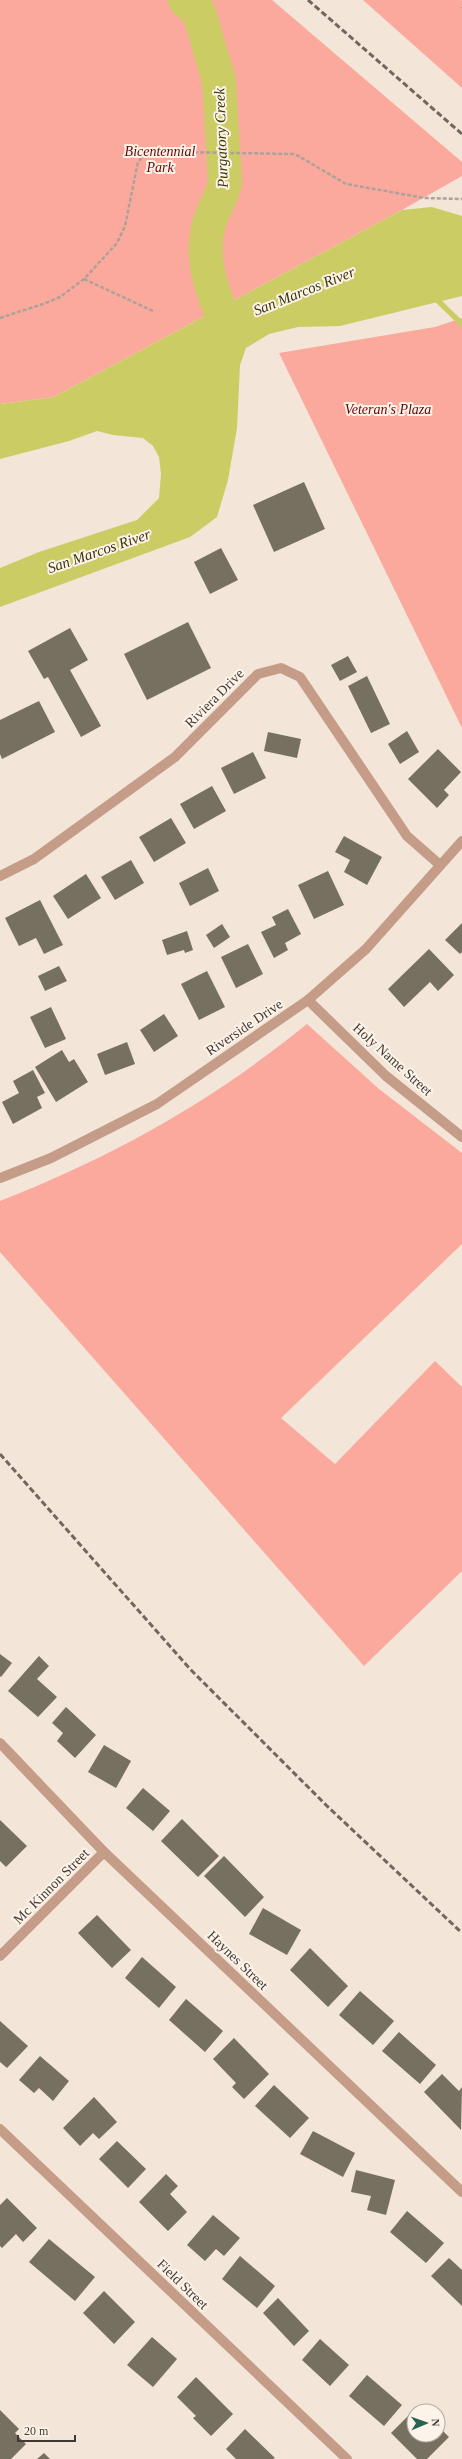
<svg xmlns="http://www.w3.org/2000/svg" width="462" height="2459" font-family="Georgia,serif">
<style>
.green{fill:#fba99d}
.water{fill:#cccc65}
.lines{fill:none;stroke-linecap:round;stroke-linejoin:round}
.stream{stroke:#cccc65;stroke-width:5.5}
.river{stroke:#cccc65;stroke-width:34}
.building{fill:#767061}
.path{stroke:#ada298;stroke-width:2.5;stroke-dasharray:4 2;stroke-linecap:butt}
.minor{stroke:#c49c87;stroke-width:10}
.rail{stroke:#6f6760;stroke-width:3;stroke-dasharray:6 3;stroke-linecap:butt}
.labels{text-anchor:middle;stroke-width:4;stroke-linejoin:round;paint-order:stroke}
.park-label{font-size:14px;font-style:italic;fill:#640606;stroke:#fef3e8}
.street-label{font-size:14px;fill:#403a35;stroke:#fef3e8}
.water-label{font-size:15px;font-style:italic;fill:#38380c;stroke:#fef3e8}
</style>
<rect width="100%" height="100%" fill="#f3e5d7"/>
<g class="green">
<polygon points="0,0 272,0 462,162 462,176 402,210 54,397 0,404"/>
<polygon points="363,0 462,0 462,88"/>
<polygon points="462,318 462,728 279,353 435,327"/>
<path d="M307,1024l72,65 83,64v91l-181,174 54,46 100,-103 27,26v184l-98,95 -364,-414v-51c114,-45 211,-99 307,-177z"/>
</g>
<polygon class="water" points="432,207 462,216 462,296 340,326 298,327 269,334 246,348 240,365 237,428 228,480 217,517 190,537 0,607 0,568 39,552 137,520 159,498 161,474 159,457 153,446 143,438 113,435 97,431 69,441 0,459 0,404 54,397 402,210"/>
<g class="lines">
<polyline class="stream" points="434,297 462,324"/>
<path class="river" d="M185,0l14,12 20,69 6,101c-3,17 -14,30 -17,46 -8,35 6,67 19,99"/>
</g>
<g class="building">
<polygon points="304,482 325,529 274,552 253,505"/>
<polygon points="221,548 238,580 210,594 194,562"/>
<polygon points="188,622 211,668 147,700 124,654"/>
<polygon points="70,628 88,660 70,670 101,726 81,737 48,677 44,679 28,651"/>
<polygon points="348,656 357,672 340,681 331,665"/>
<polygon points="367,676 390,724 371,733 348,686"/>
<polygon points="39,701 55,732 2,759 0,754 0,720"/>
<polygon points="407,731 419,752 400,764 388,744"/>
<polygon points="268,732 301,739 297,758 264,751"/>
<polygon points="438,749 461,772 444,790 449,795 437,808 408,779"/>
<polygon points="253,752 266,778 234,794 221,768"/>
<polygon points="212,786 226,811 194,829 180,804"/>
<polygon points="171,818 186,843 154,862 139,837"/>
<polygon points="344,836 382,857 367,885 344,872 350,860 335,852"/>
<polygon points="131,860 144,883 115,900 101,877"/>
<polygon points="208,868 219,891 190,906 179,883"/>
<polygon points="328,871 344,905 314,919 298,885"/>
<polygon points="86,874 101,898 68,919 53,896"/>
<polygon points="40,900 63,945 44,954 36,938 19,946 5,918"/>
<polygon points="288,909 301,934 285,943 288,950 274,958 261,932 276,925 272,917"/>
<polygon points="462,923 462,952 460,954 445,940"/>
<polygon points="222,924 230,937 214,948 206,935"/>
<polygon points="187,931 193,950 185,953 184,950 167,955 162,940"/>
<polygon points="248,944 263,974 236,988 221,957"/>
<polygon points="429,949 454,975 438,991 430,982 404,1007 388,989"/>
<polygon points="59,966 67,981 45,991 38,976"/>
<polygon points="207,971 225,1007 199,1020 181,984"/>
<polygon points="51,1007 66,1039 45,1048 30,1017"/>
<polygon points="164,1014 178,1036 154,1052 140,1030"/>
<polygon points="127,1042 135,1064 105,1075 97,1054"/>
<polygon points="62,1050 69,1062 74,1059 88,1082 56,1102 35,1067"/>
<polygon points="33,1070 45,1093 37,1097 42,1108 13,1124 2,1102 19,1093 13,1081"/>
<polygon points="0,1654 12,1663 1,1677 0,1676"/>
<polygon points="39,1656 49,1666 37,1679 57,1697 38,1717 8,1691"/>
<polygon points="66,1707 96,1735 75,1758 57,1741 63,1733 52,1723"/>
<polygon points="104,1745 131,1761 116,1788 88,1772"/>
<polygon points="143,1788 170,1811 153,1831 126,1808"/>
<polygon points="182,1819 219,1856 198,1877 161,1841"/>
<polygon points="0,1820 27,1846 6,1867 0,1861"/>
<polygon points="224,1856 264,1897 245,1917 204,1876"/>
<polygon points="263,1908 301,1930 287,1955 249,1934"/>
<polygon points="97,1915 131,1950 112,1968 78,1933"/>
<polygon points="310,1948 348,1986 328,2007 290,1970"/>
<polygon points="142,1957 176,1987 159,2008 125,1978"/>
<polygon points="360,1991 394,2021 373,2045 339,2015"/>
<polygon points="186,1999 223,2031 205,2052 169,2020"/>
<polygon points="0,2021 28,2046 7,2068 0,2062"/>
<polygon points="399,2032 436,2065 420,2084 382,2051"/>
<polygon points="234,2038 269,2074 244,2099 232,2087 236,2083 213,2059"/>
<polygon points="40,2056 69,2081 53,2101 39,2088 34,2093 19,2080"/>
<polygon points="442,2074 459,2091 462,2087 461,2130 424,2092"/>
<polygon points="274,2085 309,2118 290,2138 255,2106"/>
<polygon points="94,2097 117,2122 99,2139 93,2133 80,2146 63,2128"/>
<polygon points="313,2131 355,2153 343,2177 300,2154"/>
<polygon points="117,2141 146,2169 128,2188 99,2159"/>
<polygon points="356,2170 395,2180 386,2215 367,2210 371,2196 351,2192"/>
<polygon points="166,2174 178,2186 170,2194 187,2212 168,2231 139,2202"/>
<polygon points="7,2198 37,2228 23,2242 16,2234 2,2248 0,2246 0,2205"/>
<polygon points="407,2211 444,2243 426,2263 390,2232"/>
<polygon points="213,2215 240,2238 224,2256 216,2249 205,2261 187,2245"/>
<polygon points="49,2239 95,2277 75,2301 29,2262"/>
<polygon points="240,2256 275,2286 257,2308 222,2279"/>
<polygon points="449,2258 462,2270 462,2306 431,2276"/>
<polygon points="104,2291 135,2322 114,2344 83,2313"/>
<polygon points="278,2298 309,2331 294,2346 263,2313"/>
<polygon points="152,2337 177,2359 153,2387 127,2365"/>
<polygon points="320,2339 349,2365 330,2386 302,2360"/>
<polygon points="367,2375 402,2405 384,2426 349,2396"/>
<polygon points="196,2377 233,2414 211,2436 193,2418 196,2416 177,2397"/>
<polygon points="418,2406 423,2411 414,2411 414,2435 438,2435 438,2426 449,2437 427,2459 417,2459 391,2433"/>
<polygon points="0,2410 19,2429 15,2433 26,2444 11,2459 0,2459"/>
<polygon points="245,2429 275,2458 273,2459 236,2459 226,2449"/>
<polygon points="44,2453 50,2459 37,2459"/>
</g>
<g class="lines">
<g class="path">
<polyline points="462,7 462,8"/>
<polyline points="84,279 153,311"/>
<polyline points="0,318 46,303 60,297 84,279 117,243 125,226 138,162 148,151 158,149 178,152 295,154 346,184 425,198 462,199"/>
</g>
<g class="minor">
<polyline points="0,876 34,859 175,757 258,674 281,668 300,677 407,836 440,865"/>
<polyline points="308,1000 386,1076 462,1137"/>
<polyline points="0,1178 51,1158 157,1104 308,1000 366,949 462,841"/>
<polyline points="0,1743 104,1852 462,2192"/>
<polyline points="0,1956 104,1852"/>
<polyline points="0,2129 347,2459"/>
</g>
<g class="rail">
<polyline points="308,0 462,134"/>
<polyline points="0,1454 190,1669 326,1805 462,1933"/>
</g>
</g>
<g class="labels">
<g class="park-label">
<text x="160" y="156">Bicentennial<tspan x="160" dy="16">Park</tspan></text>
<text x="388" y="414">Veteran's Plaza</text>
</g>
<g class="street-label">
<text transform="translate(214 698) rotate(-45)" y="5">Riviera Drive</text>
<text transform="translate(244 1027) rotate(-34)" y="5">Riverside Drive</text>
<text transform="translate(393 1059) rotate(42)" y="5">Holy Name Street</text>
<text transform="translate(51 1886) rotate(-45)" y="5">Mc Kinnon Street</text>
<text transform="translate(238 1960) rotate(44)" y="5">Haynes Street</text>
<text transform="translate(183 2284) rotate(44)" y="5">Field Street</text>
</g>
<g class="water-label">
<text transform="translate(221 138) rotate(-92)" y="5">Purgatory Creek</text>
<text transform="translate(304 291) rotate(-22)" y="5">San Marcos River</text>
<text transform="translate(99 551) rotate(-19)" y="5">San Marcos River</text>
</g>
</g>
<g transform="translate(426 2423) rotate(88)"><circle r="19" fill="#fef3e8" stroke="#b2a9a0"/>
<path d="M0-3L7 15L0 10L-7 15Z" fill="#266451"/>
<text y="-6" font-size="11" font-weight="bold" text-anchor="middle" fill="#403a35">N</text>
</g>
<path d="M18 2435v6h57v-6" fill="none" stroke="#403a35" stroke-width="2"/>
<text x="24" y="2435" font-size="12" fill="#403a35" stroke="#fef3e8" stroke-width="3" paint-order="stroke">20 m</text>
</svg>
